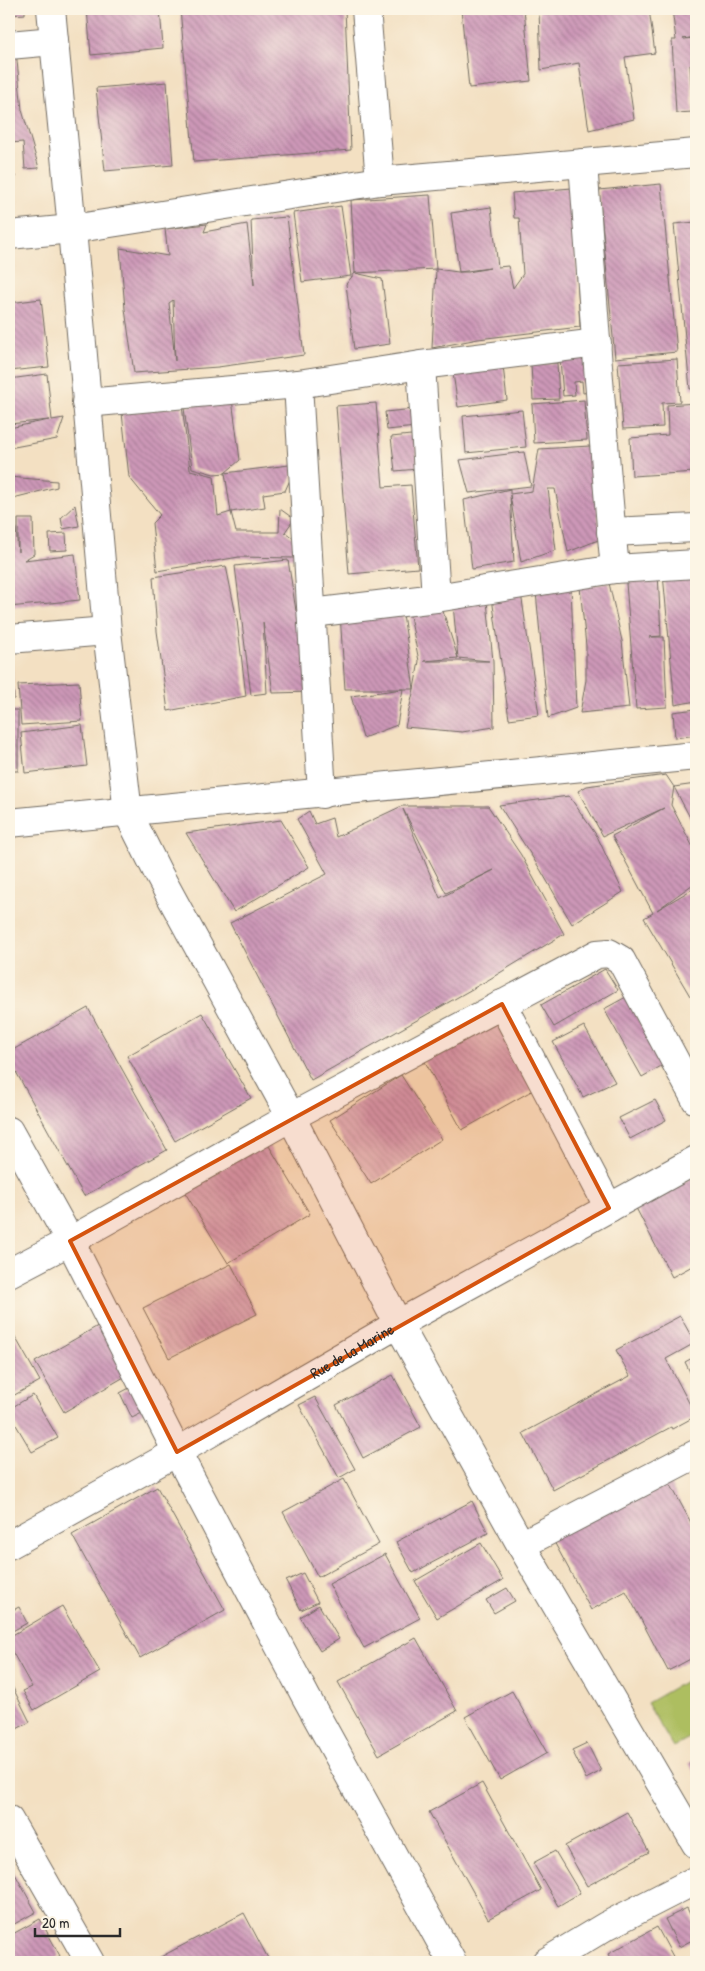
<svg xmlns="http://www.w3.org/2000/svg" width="705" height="1971" font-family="'Patrick Hand',sans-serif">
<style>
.grass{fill:#adbe61;stroke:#6c7446}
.building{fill:url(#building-back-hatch);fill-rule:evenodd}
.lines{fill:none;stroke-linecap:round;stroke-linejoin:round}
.street-casing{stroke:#716a60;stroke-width:30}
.street{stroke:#fff;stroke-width:28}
.marked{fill:#d5540f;fill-opacity:0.2;stroke:#d5540f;stroke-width:4;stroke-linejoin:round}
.labels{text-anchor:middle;stroke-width:4.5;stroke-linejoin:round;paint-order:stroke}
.street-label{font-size:16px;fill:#2b2b2b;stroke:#fcf5e5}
</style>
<defs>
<pattern id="building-back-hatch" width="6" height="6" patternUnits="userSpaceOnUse" patternTransform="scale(1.25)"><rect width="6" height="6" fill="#cd98b8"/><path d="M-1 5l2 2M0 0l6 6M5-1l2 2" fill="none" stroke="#a77c96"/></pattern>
</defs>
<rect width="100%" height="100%" fill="#fcf5e5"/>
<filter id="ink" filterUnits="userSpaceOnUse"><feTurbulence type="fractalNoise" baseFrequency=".02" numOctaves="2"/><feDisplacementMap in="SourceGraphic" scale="10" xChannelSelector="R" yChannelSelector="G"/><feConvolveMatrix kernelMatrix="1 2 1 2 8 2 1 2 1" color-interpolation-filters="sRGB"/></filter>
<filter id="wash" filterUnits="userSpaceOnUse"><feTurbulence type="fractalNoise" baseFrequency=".0096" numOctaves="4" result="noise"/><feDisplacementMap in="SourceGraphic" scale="20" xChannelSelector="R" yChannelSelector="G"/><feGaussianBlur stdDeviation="1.12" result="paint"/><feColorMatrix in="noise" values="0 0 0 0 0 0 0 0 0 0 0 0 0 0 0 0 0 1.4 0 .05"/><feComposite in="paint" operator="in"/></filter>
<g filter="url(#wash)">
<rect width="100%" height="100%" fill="#f3e0c2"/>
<polygon class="grass" points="696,1675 696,1734 673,1747 647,1703"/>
<g id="blocks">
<g class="building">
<polygon points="9,9 25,9 25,14 9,15"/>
<polygon points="87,9 160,9 163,48 91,55"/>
<polygon points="180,9 345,9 351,150 194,162"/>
<polygon points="461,9 524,9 531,81 469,88"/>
<polygon points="539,9 649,9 655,53 625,57 634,119 589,130 579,63 541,70"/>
<polygon points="672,9 696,9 696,37 683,39 696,38 696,64 690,65 693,112 676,113 672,40 676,40"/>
<polygon points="9,51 16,51 22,110 39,168 25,169 23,142 9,143"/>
<polygon points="167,82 173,165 105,171 96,88"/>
<polygon points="9,169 16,177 9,178"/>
<polygon points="661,184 677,352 615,358 599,190"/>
<polygon points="696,184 696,217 694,217 691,185"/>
<polygon points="572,188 580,327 478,339 432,348 436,269 458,272 468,272 490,268 459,272 451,213 491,207 498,267 508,266 513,288 523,274 519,218 514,218 512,193"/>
<polygon points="430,195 436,269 355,273 382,279 390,344 354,349 346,284 355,273 351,200"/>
<polygon points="341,206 351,276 302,282 293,213"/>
<path d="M287,217l17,138 -86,12 -84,6 -9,-64 -5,-61 48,8 -3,-27 42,-5 -3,8 43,-8 7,61 -3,-65zM173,300l2,61 -6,-58z"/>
<polygon points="696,222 696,388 690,389 674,224"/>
<polygon points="41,299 49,367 9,371 9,303"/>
<polygon points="586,356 590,392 583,393 582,381 574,382 575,395 563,396 560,359"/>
<polygon points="677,359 680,402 662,403 663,427 623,429 618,363"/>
<polygon points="557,363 559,399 533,400 531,365"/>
<polygon points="503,366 507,400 458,407 453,373"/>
<polygon points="47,374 52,420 64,418 57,439 9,448 9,428 49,420 9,424 9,379"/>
<polygon points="231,392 240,460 225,473 214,474 192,468 184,408"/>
<polygon points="584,400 587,440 534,443 532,404"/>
<polygon points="376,403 383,487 411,485 418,568 349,574 336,406"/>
<polygon points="696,403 696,472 632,476 630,438 668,435 667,405"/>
<polygon points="182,406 190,470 214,476 218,516 231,512 236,532 279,532 280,509 294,519 285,532 294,539 294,558 239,557 157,571 152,523 160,515 129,477 122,413"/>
<polygon points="414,409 416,427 387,430 385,412"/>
<polygon points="522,410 526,447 466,453 463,416"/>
<polygon points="411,435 416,446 418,469 395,471 391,437"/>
<polygon points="590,446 601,539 568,552 555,489 548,489 556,550 521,562 510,495 514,562 472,569 464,500 510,489 510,494 532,491 539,449"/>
<polygon points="524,452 531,486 469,493 460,460"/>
<polygon points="297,464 285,491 263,494 265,507 231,512 225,473"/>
<polygon points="9,477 57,481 57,487 9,499"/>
<polygon points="75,505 79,526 63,529 61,518"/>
<polygon points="18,519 33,519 34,554 24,560 75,554 80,600 9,607 9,529 16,528 18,552"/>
<polygon points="66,533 67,550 50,551 49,534"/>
<polygon points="288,560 296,611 307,611 310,692 273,693 263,622 267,693 251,695 235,566"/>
<polygon points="226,566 237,620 246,696 168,711 157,631 153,577"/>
<polygon points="696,571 696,701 675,705 663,574"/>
<polygon points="658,572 661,636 649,637 664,637 667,707 636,709 626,583"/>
<polygon points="609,583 622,641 629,708 580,713 586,680 586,646 580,587"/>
<polygon points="571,587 576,708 548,718 536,592"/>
<polygon points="521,593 539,715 509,719 492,598"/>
<path d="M407,601l33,1 18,56 -5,-54 34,-3 6,60 1,66 -32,5 -57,-5 9,-38h-69l-5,-75 62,-7 12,82 5,-28zM458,658l31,3h-65z"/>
<polygon points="9,642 11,642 14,699 9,699"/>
<polygon points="79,682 82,721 21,725 18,685"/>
<polygon points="403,689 397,725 363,738 351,696"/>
<polygon points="696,709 696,735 675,738 673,712"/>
<rect x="9" y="710" width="9" height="61"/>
<polygon points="82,725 87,766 25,773 21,733"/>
<polygon points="666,775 674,787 696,784 696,829 674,787 671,805 696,853 696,882 657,910 696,887 696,992 690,996 644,918 653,913 612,836 664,808 603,836 578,791 587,786"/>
<polygon points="569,796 597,836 623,892 572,924 540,869 499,805"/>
<path d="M402,806h86l33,49 43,79 -76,46 -177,100 -81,-157 97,-49 -30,-55 12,-8 6,13 17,-6 4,19zM403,809l43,84 48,-23 -54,28z"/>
<polygon points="281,820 309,867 234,912 186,833"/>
<polygon points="605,969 618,990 554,1027 541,1005"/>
<polygon points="626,997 663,1065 642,1077 604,1009"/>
<polygon points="88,1008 167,1150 84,1196 9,1059 9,1052"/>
<polygon points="202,1013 251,1098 175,1141 127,1056"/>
<polygon points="496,1018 535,1089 462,1130 423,1058"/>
<polygon points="584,1026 615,1082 583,1097 553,1042"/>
<polygon points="401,1075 442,1139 371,1184 330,1120"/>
<polygon points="655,1100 666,1120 630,1139 619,1118"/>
<polygon points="266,1141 310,1214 228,1263 184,1191"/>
<polygon points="696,1176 696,1264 672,1277 636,1208"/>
<polygon points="231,1264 257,1314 169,1358 143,1308"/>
<polygon points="680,1316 695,1343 666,1359 696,1416 672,1429 671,1427 553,1490 523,1433 630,1376 616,1350"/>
<polygon points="103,1323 131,1373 64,1412 35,1362"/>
<polygon points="9,1326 40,1381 9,1398"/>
<polygon points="696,1356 696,1384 685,1362"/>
<polygon points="393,1375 421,1427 363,1458 336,1405"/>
<polygon points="137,1384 150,1409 132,1418 120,1393"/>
<polygon points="33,1395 58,1438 32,1452 9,1413 9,1409"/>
<polygon points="315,1397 355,1469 339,1478 299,1405"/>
<polygon points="666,1476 696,1532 696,1656 668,1671 626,1591 591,1610 552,1538"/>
<polygon points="344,1479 379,1544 318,1577 283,1512"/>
<polygon points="157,1487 225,1610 140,1658 72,1535"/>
<polygon points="472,1501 488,1533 413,1573 396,1542"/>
<polygon points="481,1543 503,1580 437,1618 415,1581"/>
<polygon points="385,1554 420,1618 364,1648 329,1584"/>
<polygon points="303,1573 318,1602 301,1610 286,1581"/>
<polygon points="507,1588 515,1601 494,1613 486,1600"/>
<polygon points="319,1605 339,1639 320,1651 300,1617"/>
<polygon points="62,1606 100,1672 34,1710 23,1691 32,1687 9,1646 9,1637"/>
<polygon points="19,1607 27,1623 9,1633 9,1612"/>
<polygon points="416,1638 457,1711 379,1755 338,1682"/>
<polygon points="9,1680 30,1722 9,1733"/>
<polygon points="512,1691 547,1753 500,1780 465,1717"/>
<polygon points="587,1743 601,1771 586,1779 572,1750"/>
<polygon points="696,1759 696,1777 689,1763"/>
<polygon points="482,1783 541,1890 488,1919 429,1812"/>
<polygon points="627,1812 649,1852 587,1886 565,1846"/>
<polygon points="555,1851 580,1893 558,1906 533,1863"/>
<polygon points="9,1863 36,1912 9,1927"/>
<polygon points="687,1908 696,1927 696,1938 679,1947 665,1919"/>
<polygon points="244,1913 270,1962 151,1962"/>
<polygon points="40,1919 60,1956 48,1962 9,1962 9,1936"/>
<polygon points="657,1927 676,1962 612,1962 608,1954"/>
</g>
</g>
</g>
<g filter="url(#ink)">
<use href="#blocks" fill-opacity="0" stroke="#716a60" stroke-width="1"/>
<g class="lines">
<g class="street-casing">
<g id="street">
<polyline points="51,9 72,229 107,631 128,813 158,873 291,1117 398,1324 521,1545 696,1844"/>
<polyline points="366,9 380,181"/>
<polyline points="9,45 54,41"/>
<path d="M583,163c10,135 19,271 32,406"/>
<polyline points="9,235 72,229 380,181 696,153"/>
<polyline points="421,365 436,598"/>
<polyline points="298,384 322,794"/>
<polyline points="86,403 298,384 421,365 597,343"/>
<polyline points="611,532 696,528"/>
<polyline points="312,613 436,598 615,569 696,564"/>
<polyline points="9,639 107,631"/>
<polyline points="9,823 696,756"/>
<polyline points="502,1004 609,1208"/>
<polyline points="9,1131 70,1241 177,1452 306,1697 452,1962"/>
<polyline points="9,1273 70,1241 291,1117 597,954 609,953 621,960 696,1100"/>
<path id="s1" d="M9,1545l168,-93 221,-128 298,-164"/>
<polyline points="521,1545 696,1454"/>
<polyline points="9,1820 90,1962"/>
<polyline points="546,1962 606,1926 696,1880"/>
</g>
</g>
<use href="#street" class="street"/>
</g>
</g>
<path class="marked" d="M502,1004l107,204 -432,244 -107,-211z"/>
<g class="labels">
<g class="street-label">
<text dy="6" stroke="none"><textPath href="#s1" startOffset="394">Rue de la Marine</textPath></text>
</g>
</g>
<rect width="705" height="1971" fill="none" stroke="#fcf5e5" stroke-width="30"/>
<path d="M35 1928v8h85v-8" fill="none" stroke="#2b2b2b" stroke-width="2.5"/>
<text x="42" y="1928" font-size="15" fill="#2b2b2b" stroke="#fcf5e5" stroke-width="4" paint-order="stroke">20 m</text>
</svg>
